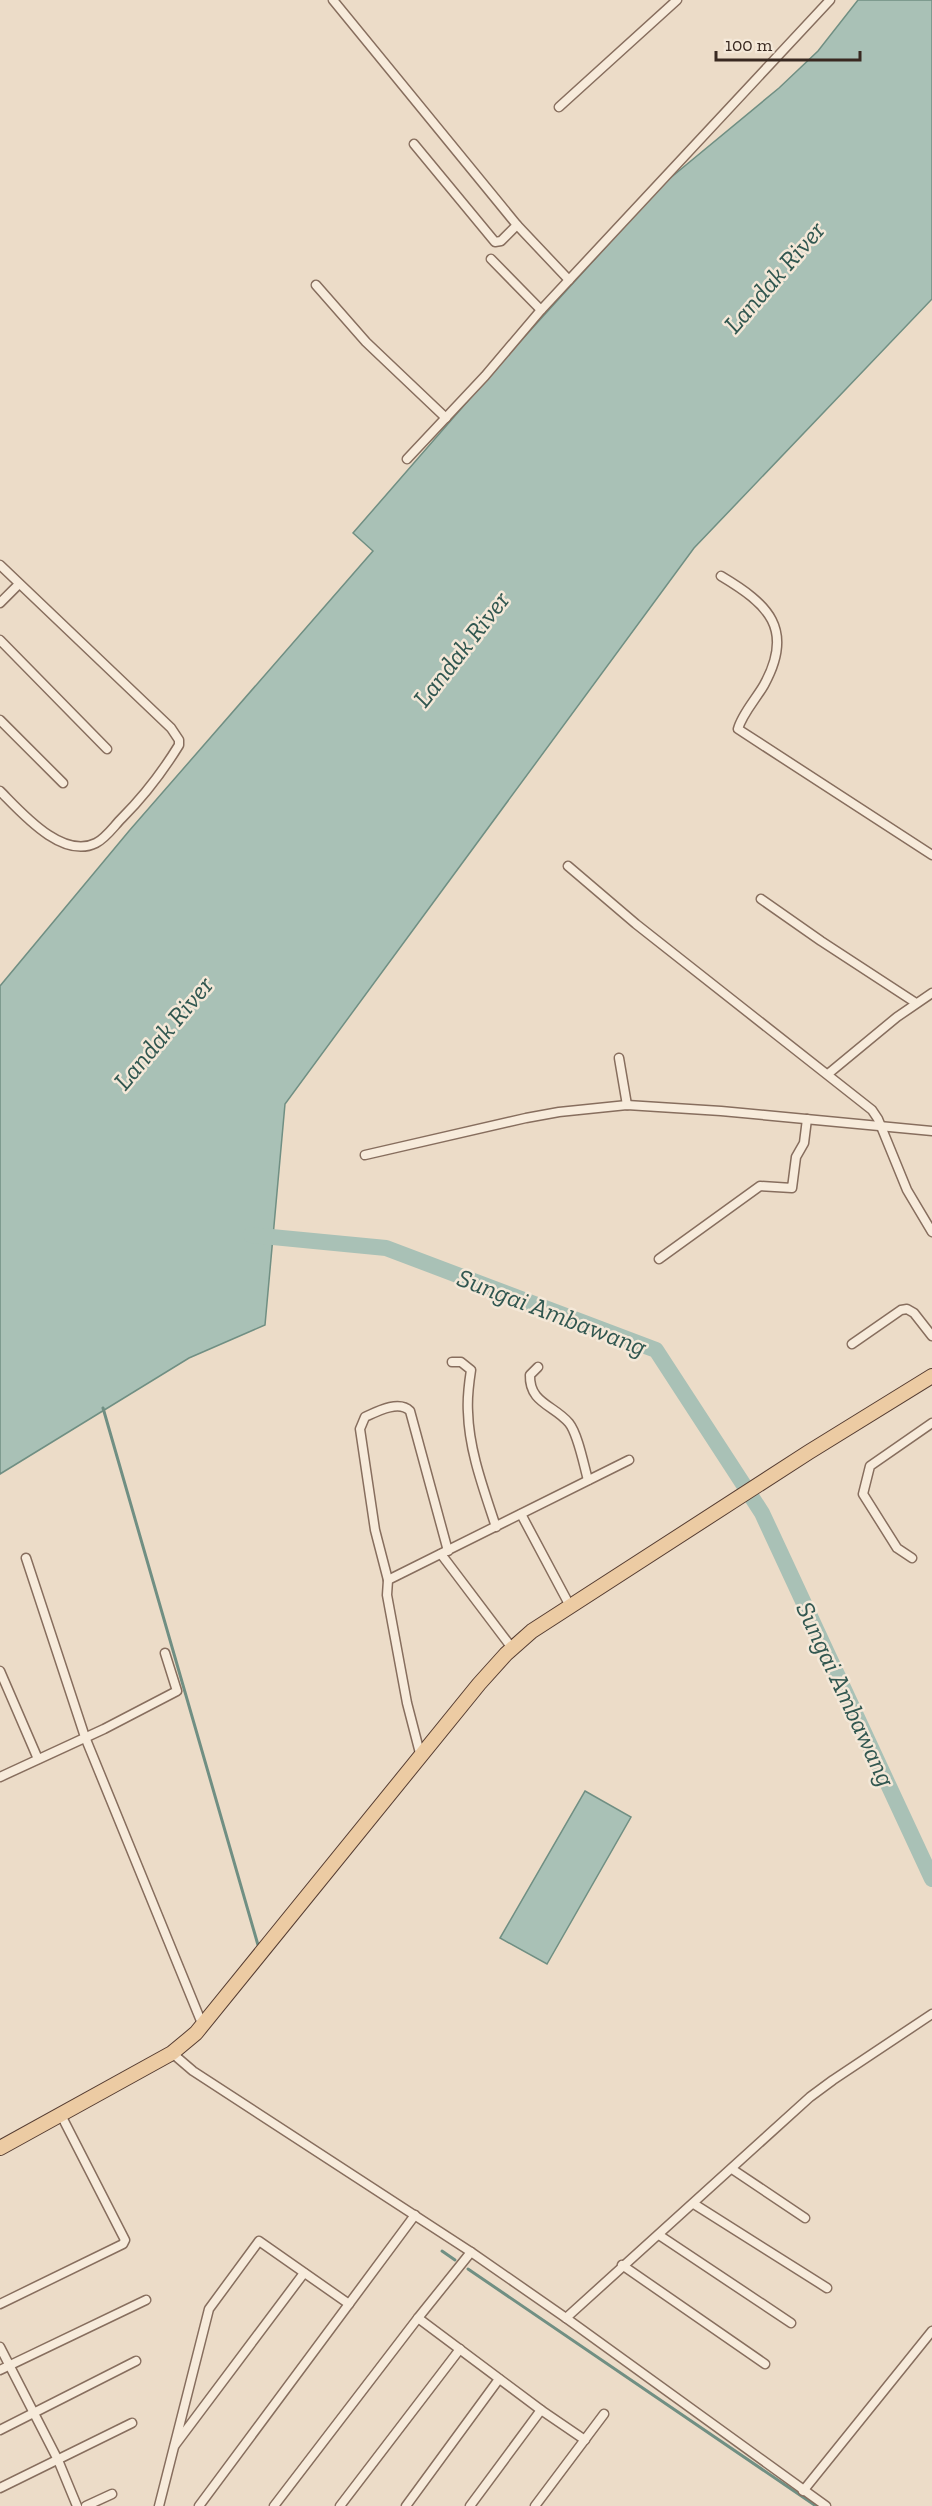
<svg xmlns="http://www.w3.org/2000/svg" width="932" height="2506" font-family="'Zilla Slab',serif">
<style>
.water{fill:#a9c1b6;stroke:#708f83;stroke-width:1.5}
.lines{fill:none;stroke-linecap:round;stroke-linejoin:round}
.stream{stroke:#708f83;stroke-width:3}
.river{stroke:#a9c1b6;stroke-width:16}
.street-casing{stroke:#876e5e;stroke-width:11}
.primary-casing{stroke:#563d32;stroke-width:16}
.street{stroke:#f7ebdb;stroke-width:8}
.primary{stroke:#eccba3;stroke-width:14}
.labels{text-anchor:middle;stroke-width:5;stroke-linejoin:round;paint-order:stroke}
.water-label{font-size:26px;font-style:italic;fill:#315750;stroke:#f4e8d8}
</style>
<rect width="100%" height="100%" fill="#ecdcc8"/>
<g class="water">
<polygon points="858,0 932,0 932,299 694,548 285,1104 265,1325 189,1358 0,1474 0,986 129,831 373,551 353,533 507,356 663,184 779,88 818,51"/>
<polygon points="585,1791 631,1817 547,1964 500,1938"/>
</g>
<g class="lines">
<g class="stream">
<polyline points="103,1408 258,1945"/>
<polyline points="442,2251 455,2260"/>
<polyline points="468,2269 816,2506"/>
</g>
<polyline class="river" points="251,1235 386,1248 656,1350 762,1513 932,1879"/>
<g class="street-casing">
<g id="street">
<polyline points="333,0 517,225 569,280"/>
<polyline points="559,107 677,0"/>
<polyline points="414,144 495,242 501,241 517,225"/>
<polyline points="491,259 541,310"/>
<polyline points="316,285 366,342 446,418"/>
<polyline points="407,459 485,376 541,310 830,0"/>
<path d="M0,565l171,163 8,12v5c-16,26 -35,51 -57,73 -8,8 -16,20 -26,25 -34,17 -75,-31 -96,-52"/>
<path d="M721,576c47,28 74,53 43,109 -8,14 -22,29 -26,44l194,126"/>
<polyline points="0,603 19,584"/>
<polyline points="0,640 107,749"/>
<polyline points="0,720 63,783"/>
<polyline points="568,866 636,924 872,1110 878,1119 907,1190 932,1232"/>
<polyline points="761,899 821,941 916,1003"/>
<polyline points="619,1058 627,1105"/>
<polyline points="828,1074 897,1017 932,993"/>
<polyline points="365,1155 526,1118 559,1112 627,1105 721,1111 932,1131"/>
<polyline points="659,1259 760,1186 792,1188 796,1157 804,1143 807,1119"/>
<polyline points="852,1344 901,1310 907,1309 914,1313 932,1336"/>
<path d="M452,1362h9l10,8c-2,13 -4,28 -3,42 1,39 16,78 28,115"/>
<path d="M538,1367l-8,8c-1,28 24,30 39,48 9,11 15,43 19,57"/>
<polyline points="521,1514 570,1606"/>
<polyline points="441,1554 512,1648"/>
<polyline points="26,1558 85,1737 203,2026"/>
<polyline points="912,1558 897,1548 863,1494 870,1466 932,1423"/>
<path d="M388,1580l-13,-50 -15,-101 5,-12c13,-6 34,-17 45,-6l38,140"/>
<polyline points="0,1671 38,1759"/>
<polyline points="421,1757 407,1703 387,1595 388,1580 629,1460"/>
<polyline points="0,1777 104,1729 177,1691 165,1653"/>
<polyline points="172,2053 193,2071 471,2252 566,2318 826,2506"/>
<polyline points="732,2169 805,2218"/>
<polyline points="694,2204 827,2288"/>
<polyline points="659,2235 791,2323"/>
<polyline points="622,2265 765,2364"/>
<polyline points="0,2304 123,2244 125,2240 61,2115"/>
<polyline points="418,2318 541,2410 585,2440"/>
<polyline points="566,2318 810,2097 833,2080 932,2014"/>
<polyline points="0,2347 58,2460 77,2506"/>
<polyline points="0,2370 146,2300"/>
<polyline points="0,2430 136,2361"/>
<polyline points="175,2445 304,2273"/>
<polyline points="0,2488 132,2423"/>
<polyline points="803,2491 932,2331"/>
<polyline points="86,2506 112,2494"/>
<polyline points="159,2506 209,2309 259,2241 349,2304"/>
<polyline points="199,2506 415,2215"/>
<polyline points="274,2506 418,2318 471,2252"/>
<polyline points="340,2506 460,2349"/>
<polyline points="406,2506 499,2379"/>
<polyline points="470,2506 541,2410"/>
<polyline points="535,2506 604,2414"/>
</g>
</g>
<g class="primary-casing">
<polyline id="primary" points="0,2148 172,2053 196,2033 479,1684 506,1654 532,1631 809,1452 932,1376"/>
</g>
<use href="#street" class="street"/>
<use href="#primary" class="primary"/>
</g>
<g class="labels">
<g class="water-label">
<text transform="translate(774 277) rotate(-49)" y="9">Landak River</text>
<text transform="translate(461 649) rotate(-52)" y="9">Landak River</text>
<text transform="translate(163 1033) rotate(-50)" y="9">Landak River</text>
<text transform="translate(552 1312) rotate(21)" y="9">Sungai Ambawang</text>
<text transform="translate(846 1694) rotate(65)" y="9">Sungai Ambawang</text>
</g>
</g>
<path d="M716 51v9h144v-9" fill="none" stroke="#392921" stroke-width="3"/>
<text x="725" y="51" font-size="18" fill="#392921" stroke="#f4e8d8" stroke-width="4.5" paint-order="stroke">100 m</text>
</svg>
